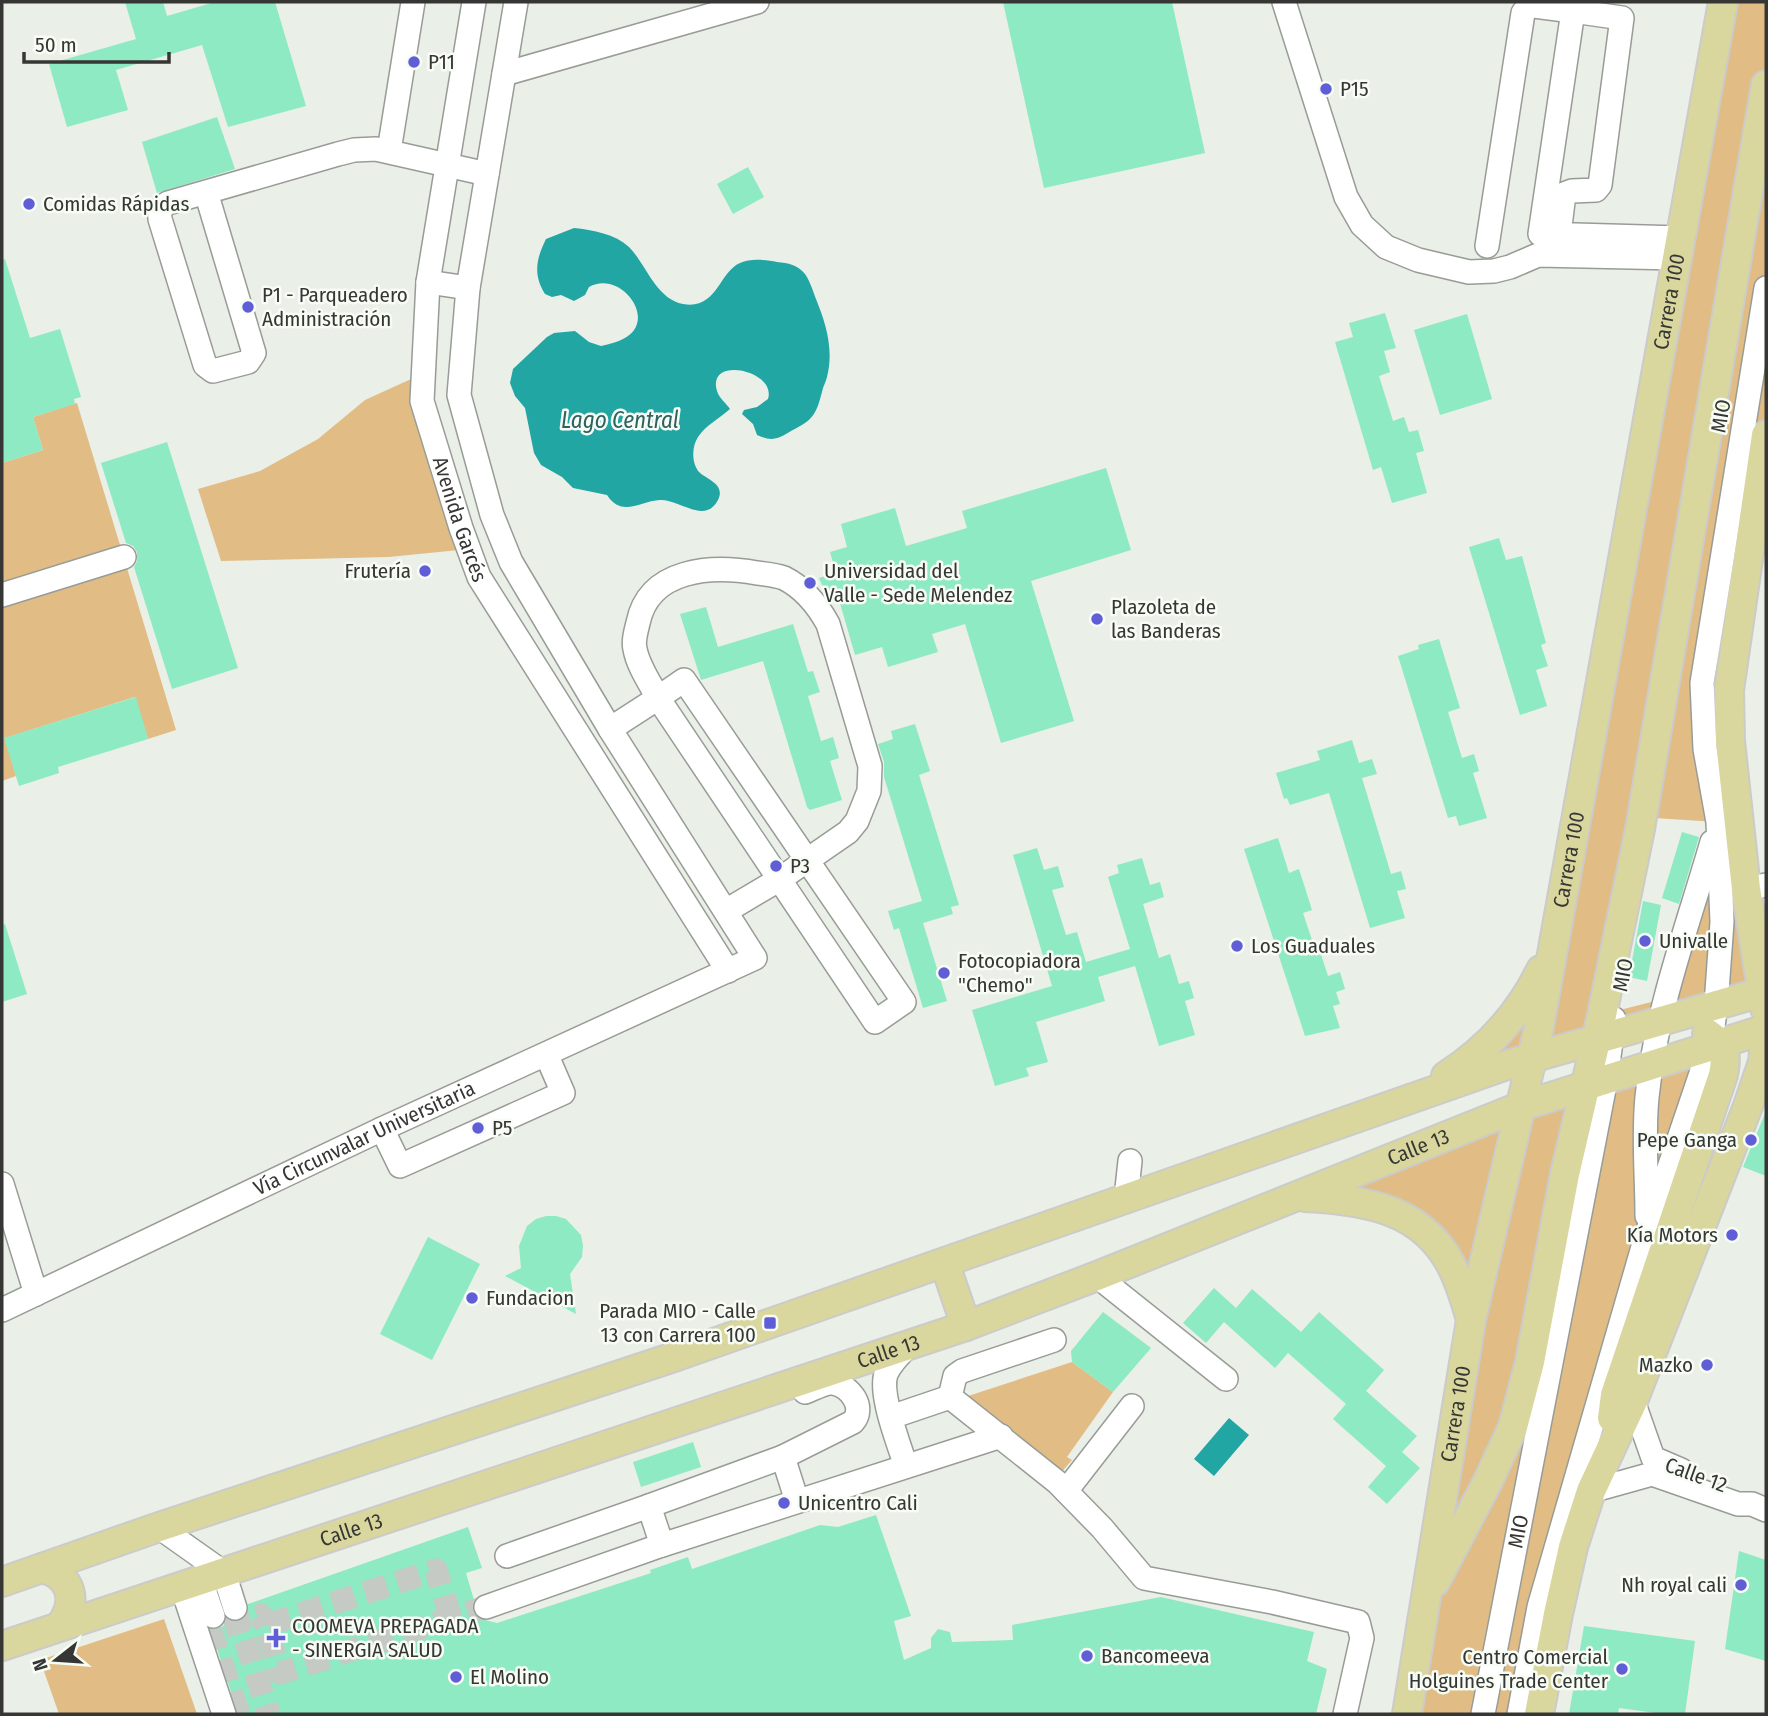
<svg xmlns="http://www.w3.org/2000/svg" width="1768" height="1716" font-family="'Fira Sans Condensed',sans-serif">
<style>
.green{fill:#e1bd85;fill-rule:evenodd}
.water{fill:#22a6a4}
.building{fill:#8deac2}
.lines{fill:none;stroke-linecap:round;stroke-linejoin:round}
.minor-tunnel{stroke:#c6cac4;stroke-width:23;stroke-dasharray:23 11;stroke-linecap:butt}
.minor-casing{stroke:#989c96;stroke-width:26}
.major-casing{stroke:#cbcbca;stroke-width:32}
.minor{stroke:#fff;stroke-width:23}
.major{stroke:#d9d79d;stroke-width:28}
.poi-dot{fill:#605ed7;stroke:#f7fcf5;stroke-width:2.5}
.labels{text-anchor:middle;stroke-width:5;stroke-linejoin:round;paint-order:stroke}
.poi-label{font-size:21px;fill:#363735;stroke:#f7fcf5;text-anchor:start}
.street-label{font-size:21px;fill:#363735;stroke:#f7fcf5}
.water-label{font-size:23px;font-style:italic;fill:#2e615f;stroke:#f7fcf5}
</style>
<rect width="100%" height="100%" fill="#eaefe8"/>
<g class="green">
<path d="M1723,2h43v433l-37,255 34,302 -327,90 35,-22 78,-108zM1654,818l63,4 -50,176 -51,13z"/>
<polygon points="422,374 469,549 389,557 221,561 198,489 260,471 318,439 365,400"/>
<polygon points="77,403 176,730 148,739 135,697 5,738 16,776 2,781 2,463 43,450 33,417"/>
<polygon points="1710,1047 1519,1714 1407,1714 1471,1320 1415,1223 1295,1197"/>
<polygon points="1072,1362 1113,1392 1067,1457 1072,1460 1059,1475 965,1397"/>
<polygon points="164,1619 197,1714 59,1714 40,1660"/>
</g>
<g class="water">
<path d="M574,228c19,2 41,6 55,19 17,17 27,52 54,57 34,6 36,-32 57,-41 11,-5 26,-3 37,-1 11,1 21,3 28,12 5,7 8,17 11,25 10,25 18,50 11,78 -1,5 -4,9 -5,15 -6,23 -9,28 -31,39 -13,8 -19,11 -34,4l-4,-11 -11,-10 2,-4 13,-3 11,-8c9,-29 -62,-44 -51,-8 2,7 9,12 13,18 -10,9 -24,16 -32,28 -6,9 -7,25 1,35 7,7 27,12 19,28 -13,25 -39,-1 -58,0 -20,1 -38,18 -53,-5l-34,-7 -11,-11 -21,-12 -7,-12 -9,-45 -10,-12 -5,-13 3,-14 34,-32 7,-4 21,-2 14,11 12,4c8,-2 19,-4 27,-10 28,-20 -9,-66 -39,-49l-4,8 -11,6 -13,-6 -9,2 -7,-3c-12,-19 -9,-35 1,-55z"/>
<polygon points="1229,1418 1249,1435 1214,1476 1194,1459"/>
</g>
<g class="building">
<polygon points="125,2 163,2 167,16 215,2 275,2 306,106 228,127 202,45 116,70 128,110 67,127 49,64 136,39"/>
<polygon points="1003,2 1172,2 1205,153 1044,188"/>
<polygon points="217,117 235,169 157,193 142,142"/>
<polygon points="748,167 764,197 733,214 717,184"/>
<polygon points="5,259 30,338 60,329 81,397 74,399 75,404 33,417 43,450 2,463 2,260"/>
<polygon points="1385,313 1396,348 1384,351 1390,372 1379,376 1393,421 1404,417 1409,432 1418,430 1424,451 1416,453 1427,493 1392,503 1381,467 1373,470 1335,342 1353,337 1349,323"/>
<polygon points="1467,314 1492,399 1440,415 1414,330"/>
<polygon points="167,442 238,668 172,689 134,567 137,561 137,552 133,546 126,543 101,463"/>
<polygon points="1106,468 1131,550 1031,581 1074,721 1001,743 965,624 932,634 938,652 888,667 882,647 855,655 837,593 827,596 819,578 836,573 830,552 847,547 841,524 895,508 906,546 967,528 962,511"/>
<polygon points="1499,538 1506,560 1522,556 1546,643 1541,645 1548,666 1536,670 1547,706 1520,715 1469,547"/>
<polygon points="706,607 718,647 793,624 808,672 813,671 820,692 808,696 821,741 833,737 839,758 830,761 842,800 810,810 807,807 763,661 701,680 680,614"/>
<polygon points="1439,639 1460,708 1448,712 1462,758 1474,754 1479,771 1473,773 1487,818 1459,826 1456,816 1448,818 1398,656 1419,649 1418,645"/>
<polygon points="136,697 148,739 58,767 59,773 19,786 4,738"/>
<polygon points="915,724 930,771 919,775 959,905 951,907 953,914 923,923 947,1001 923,1008 899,928 894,930 888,911 922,901 884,777 884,762 878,744 893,739 891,731"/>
<polygon points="1352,740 1359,763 1372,759 1377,774 1362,778 1391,874 1401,871 1406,889 1397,891 1405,918 1370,928 1329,793 1290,805 1287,798 1284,799 1276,773 1320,760 1317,751"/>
<polygon points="1682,832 1699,837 1679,904 1662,898"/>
<polygon points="1278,838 1289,873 1299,869 1312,910 1303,913 1313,943 1317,942 1328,976 1340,972 1345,989 1336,992 1340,1004 1333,1006 1340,1028 1305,1036 1244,849"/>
<polygon points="1037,848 1044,870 1058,866 1064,887 1052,890 1066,935 1077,932 1086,962 1130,949 1108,877 1119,873 1117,865 1142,858 1150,885 1160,882 1164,897 1143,904 1159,958 1170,954 1179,984 1189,981 1194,998 1185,1001 1195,1035 1159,1046 1135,966 1098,977 1105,1001 1036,1022 1048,1062 1026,1068 1029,1076 995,1086 972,1010 1052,986 1013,855"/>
<polygon points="1643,901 1661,905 1647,981 1629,977"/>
<polygon points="5,924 27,994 2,1002 2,925"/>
<polygon points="1766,1111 1766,1176 1743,1167"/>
<polygon points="546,1216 556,1216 566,1219 581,1235 583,1246 582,1257 570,1274 576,1314 505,1276 521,1268 519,1246 527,1226 536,1219"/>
<polygon points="428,1237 480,1264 432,1360 380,1334"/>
<polygon points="1214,1288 1236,1308 1252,1289 1301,1332 1319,1312 1384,1370 1366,1391 1417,1436 1402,1452 1420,1468 1387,1504 1368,1487 1386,1466 1333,1419 1346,1404 1288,1353 1275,1368 1224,1322 1206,1343 1183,1323"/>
<polygon points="1103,1312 1151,1348 1113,1392 1072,1362 1071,1351"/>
<polygon points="693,1442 701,1467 641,1487 633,1462"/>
<polygon points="876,1515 911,1616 894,1621 904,1660 931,1648 931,1638 938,1629 950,1632 952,1642 1013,1640 1012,1625 1161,1597 1314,1632 1307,1661 1327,1669 1316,1714 238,1714 211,1630 223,1626 227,1619 239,1621 245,1618 248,1612 248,1604 468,1527 482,1568 466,1573 474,1600 473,1611 477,1618 497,1623 651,1573 650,1570 688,1557 692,1569 820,1525 838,1527"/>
<polygon points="1739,1551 1766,1560 1766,1661 1725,1649"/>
<polygon points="1584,1626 1695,1641 1685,1714 1663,1714 1619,1708 1618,1714 1569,1714"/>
</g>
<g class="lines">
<g class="minor-tunnel">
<polyline points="235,1608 269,1714"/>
<polyline points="451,1618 436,1570 266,1625 280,1673 486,1607"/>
<polyline points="239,1714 211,1631 261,1615 266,1625"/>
</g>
<g class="minor-casing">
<g id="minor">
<path id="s1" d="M474,2l-46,280 -6,119 39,127 18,49 249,394"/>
<polyline points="1284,2 1346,197 1362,225 1386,247 1418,260 1469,272 1494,271 1510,267 1538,255 1677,258"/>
<polyline points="504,74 757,2"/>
<polyline points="389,151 413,2"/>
<path d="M206,192l48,161 -6,9 -35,9 -8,-6 -45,-146c-1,-8 1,-12 8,-16l170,-49 16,-4 22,-1 111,25"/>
<polyline points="1559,234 1564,194 1572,191 1596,190 1600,185 1622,18 1573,11 1540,234 1680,238"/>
<polyline points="1487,246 1523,13 1528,6 1534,6 1573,11"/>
<polyline points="428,282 468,288"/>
<polyline points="2,595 124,557"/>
<polygon points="684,680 904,1002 875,1022 658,698"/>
<path d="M610,729l48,-31c-8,-15 -20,-32 -23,-49 -2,-8 1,-18 3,-26 11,-55 74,-58 119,-50 9,1 19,2 27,5 20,10 33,26 44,46l42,142 -1,25 -12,30 -9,11 -68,47 -54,32"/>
<polyline points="1746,889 1766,885"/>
<polyline points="382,1129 400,1166 563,1093 547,1056"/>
<polyline points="2,1184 36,1294"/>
<polyline points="1126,1198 1130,1161"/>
<path d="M1647,1216c0,-39 -4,-80 0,-119 9,-87 41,-172 65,-255"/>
<polyline points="1097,1276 1226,1379"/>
<path id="s2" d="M2,1310l380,-181 373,-171 -145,-229 -99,-167 -19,-47 -33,-120 9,-107 48,-286"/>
<polyline points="950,1397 1057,1482 1102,1528 1144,1578 1272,1602 1358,1622 1362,1638 1345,1714"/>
<polyline points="950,1397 955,1376 962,1371 1054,1340"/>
<polyline points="1633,1401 1653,1458 1681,1470"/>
<polyline points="891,1417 950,1397"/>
<polyline points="783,1457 797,1501"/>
<path d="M906,1466c-7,-21 -27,-72 -20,-92 5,-12 15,-21 24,-30"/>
<polyline points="1066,1491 1132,1406"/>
<polyline points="1591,1491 1652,1474 1738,1504 1752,1504 1766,1510"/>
<polyline points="159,1527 224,1573 235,1608"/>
<path d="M662,1545l-13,-39 134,-49 70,-35c13,-15 -3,-36 -20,-39 -8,-1 -20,6 -28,9"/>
<polyline points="507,1556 649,1506"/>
<polyline points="201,1581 213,1616"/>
<polyline points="182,1587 224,1714"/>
<polyline points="486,1607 662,1545 1001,1436"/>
<path id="s3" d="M1483,1714l123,-635 8,-60"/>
<polyline points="1519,1714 1539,1607 1647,1233 1710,1047 1716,1005 1722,922 1718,822 1705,749 1702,683 1766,288"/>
</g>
</g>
<g class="major-casing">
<g id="major">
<polyline points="1765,1008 1746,889 1730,741 1729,690 1766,435"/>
<path d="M1446,1076c42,-27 73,-61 95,-106"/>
<path d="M1305,1197c61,3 122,12 150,76 7,15 11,31 16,46"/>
<polyline points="945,1264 966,1326"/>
<path d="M1612,1418l3,-23 108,-320c4,-22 3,-29 -16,-42"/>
<path d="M42,1568c31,8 36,34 18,58"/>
<polyline points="2,1582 159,1527 671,1358 1507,1065 1766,991"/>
<polyline points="1435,1582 1488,1481 1513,1427 1530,1362 1565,1174 1602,1015 1640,829 1766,85"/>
<path id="s4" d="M2,1646l964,-320 131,-50 422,-169 247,-78"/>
<path id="s5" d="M1407,1714l64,-394 67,-288 185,-1030"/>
<polyline points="1539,1714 1558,1614 1573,1547 1591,1491 1633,1401 1748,1106 1763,1062 1766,1033"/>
</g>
</g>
<use href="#minor" class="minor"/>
<use href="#major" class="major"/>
</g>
<g class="poi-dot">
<circle cx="414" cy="62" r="7"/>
<circle cx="1326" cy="89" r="7"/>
<circle cx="29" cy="204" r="7"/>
<circle cx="248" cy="307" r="7"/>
<circle cx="425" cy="571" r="7"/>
<circle cx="810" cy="583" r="7"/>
<circle cx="1097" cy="619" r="7"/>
<circle cx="776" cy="866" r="7"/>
<circle cx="1645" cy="941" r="7"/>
<circle cx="1237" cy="946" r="7"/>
<circle cx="944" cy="973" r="7"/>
<circle cx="478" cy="1128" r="7"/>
<circle cx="1751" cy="1140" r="7"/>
<circle cx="1732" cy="1235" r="7"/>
<circle cx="472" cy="1298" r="7"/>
<rect x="763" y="1316" width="14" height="14" rx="3.5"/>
<circle cx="1707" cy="1365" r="7"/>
<circle cx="784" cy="1503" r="7"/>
<circle cx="1741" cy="1585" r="7"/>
<path d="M272.5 1627.5h7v7h7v7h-7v7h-7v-7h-7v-7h7z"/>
<circle cx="1087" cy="1656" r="7"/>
<circle cx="1622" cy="1669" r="7"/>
<circle cx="456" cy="1677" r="7"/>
</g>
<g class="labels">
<g class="poi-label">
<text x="428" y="69">P11</text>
<text x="1340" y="96">P15</text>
<text x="43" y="211">Comidas Rápidas</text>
<text x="262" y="302">P1 - Parqueadero<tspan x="262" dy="24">Administración</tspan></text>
<text x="411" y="578" text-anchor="end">Frutería</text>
<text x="824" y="578">Universidad del<tspan x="824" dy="24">Valle - Sede Melendez</tspan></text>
<text x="1111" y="614">Plazoleta de<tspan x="1111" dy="24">las Banderas</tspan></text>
<text x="790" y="873">P3</text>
<text x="1659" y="948">Univalle</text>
<text x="1251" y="953">Los Guaduales</text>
<text x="958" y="968">Fotocopiadora<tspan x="958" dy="24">"Chemo"</tspan></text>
<text x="492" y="1135">P5</text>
<text x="1737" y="1147" text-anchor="end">Pepe Ganga</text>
<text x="1718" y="1242" text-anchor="end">Kía Motors</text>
<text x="486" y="1305">Fundacion</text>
<text x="756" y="1318" text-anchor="end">Parada MIO - Calle<tspan x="756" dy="24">13 con Carrera 100</tspan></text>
<text x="1693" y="1372" text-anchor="end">Mazko</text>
<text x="798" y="1510">Unicentro Cali</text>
<text x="1727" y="1592" text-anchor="end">Nh royal cali</text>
<text x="292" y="1633">COOMEVA PREPAGADA<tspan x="292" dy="24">- SINERGIA SALUD</tspan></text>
<text x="1101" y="1663">Bancomeeva</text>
<text x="1608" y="1664" text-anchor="end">Centro Comercial<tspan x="1608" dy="24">Holguines Trade Center</tspan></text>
<text x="470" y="1684">El Molino</text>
</g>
<g class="street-label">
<text dy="7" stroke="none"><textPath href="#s5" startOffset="1437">Carrera 100</textPath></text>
<text transform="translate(1721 416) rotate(-80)" y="7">MIO</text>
<text dy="7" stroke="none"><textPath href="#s1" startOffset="527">Avenida Garcés</textPath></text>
<text dy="7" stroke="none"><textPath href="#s5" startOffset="870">Carrera 100</textPath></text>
<text transform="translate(1623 975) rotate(-79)" y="7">MIO</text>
<text dy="7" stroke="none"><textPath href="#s2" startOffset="401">Vía Circunvalar Universitaria</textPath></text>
<text dy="7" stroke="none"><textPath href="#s4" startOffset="1502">Calle 13</textPath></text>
<text dy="7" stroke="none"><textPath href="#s4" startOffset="934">Calle 13</textPath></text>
<text dy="7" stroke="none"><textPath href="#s5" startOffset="304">Carrera 100</textPath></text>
<text transform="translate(1696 1475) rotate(20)" y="7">Calle 12</text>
<text dy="7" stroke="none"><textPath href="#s4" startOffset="368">Calle 13</textPath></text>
<text dy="7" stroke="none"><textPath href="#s3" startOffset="186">MIO</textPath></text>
</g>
<g class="water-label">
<text x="620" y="428">Lago Central</text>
</g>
</g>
<rect width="1768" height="1716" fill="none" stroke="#363735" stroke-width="7"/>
<g transform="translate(56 1660) rotate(253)" stroke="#f7fcf5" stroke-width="5" paint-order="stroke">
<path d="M0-5L12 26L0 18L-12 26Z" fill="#363735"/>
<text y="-10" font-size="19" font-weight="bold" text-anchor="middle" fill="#363735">N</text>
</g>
<path d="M24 52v10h145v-10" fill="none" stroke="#363735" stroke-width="3.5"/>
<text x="35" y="52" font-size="21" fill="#363735" stroke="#f7fcf5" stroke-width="5" paint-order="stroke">50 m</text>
</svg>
